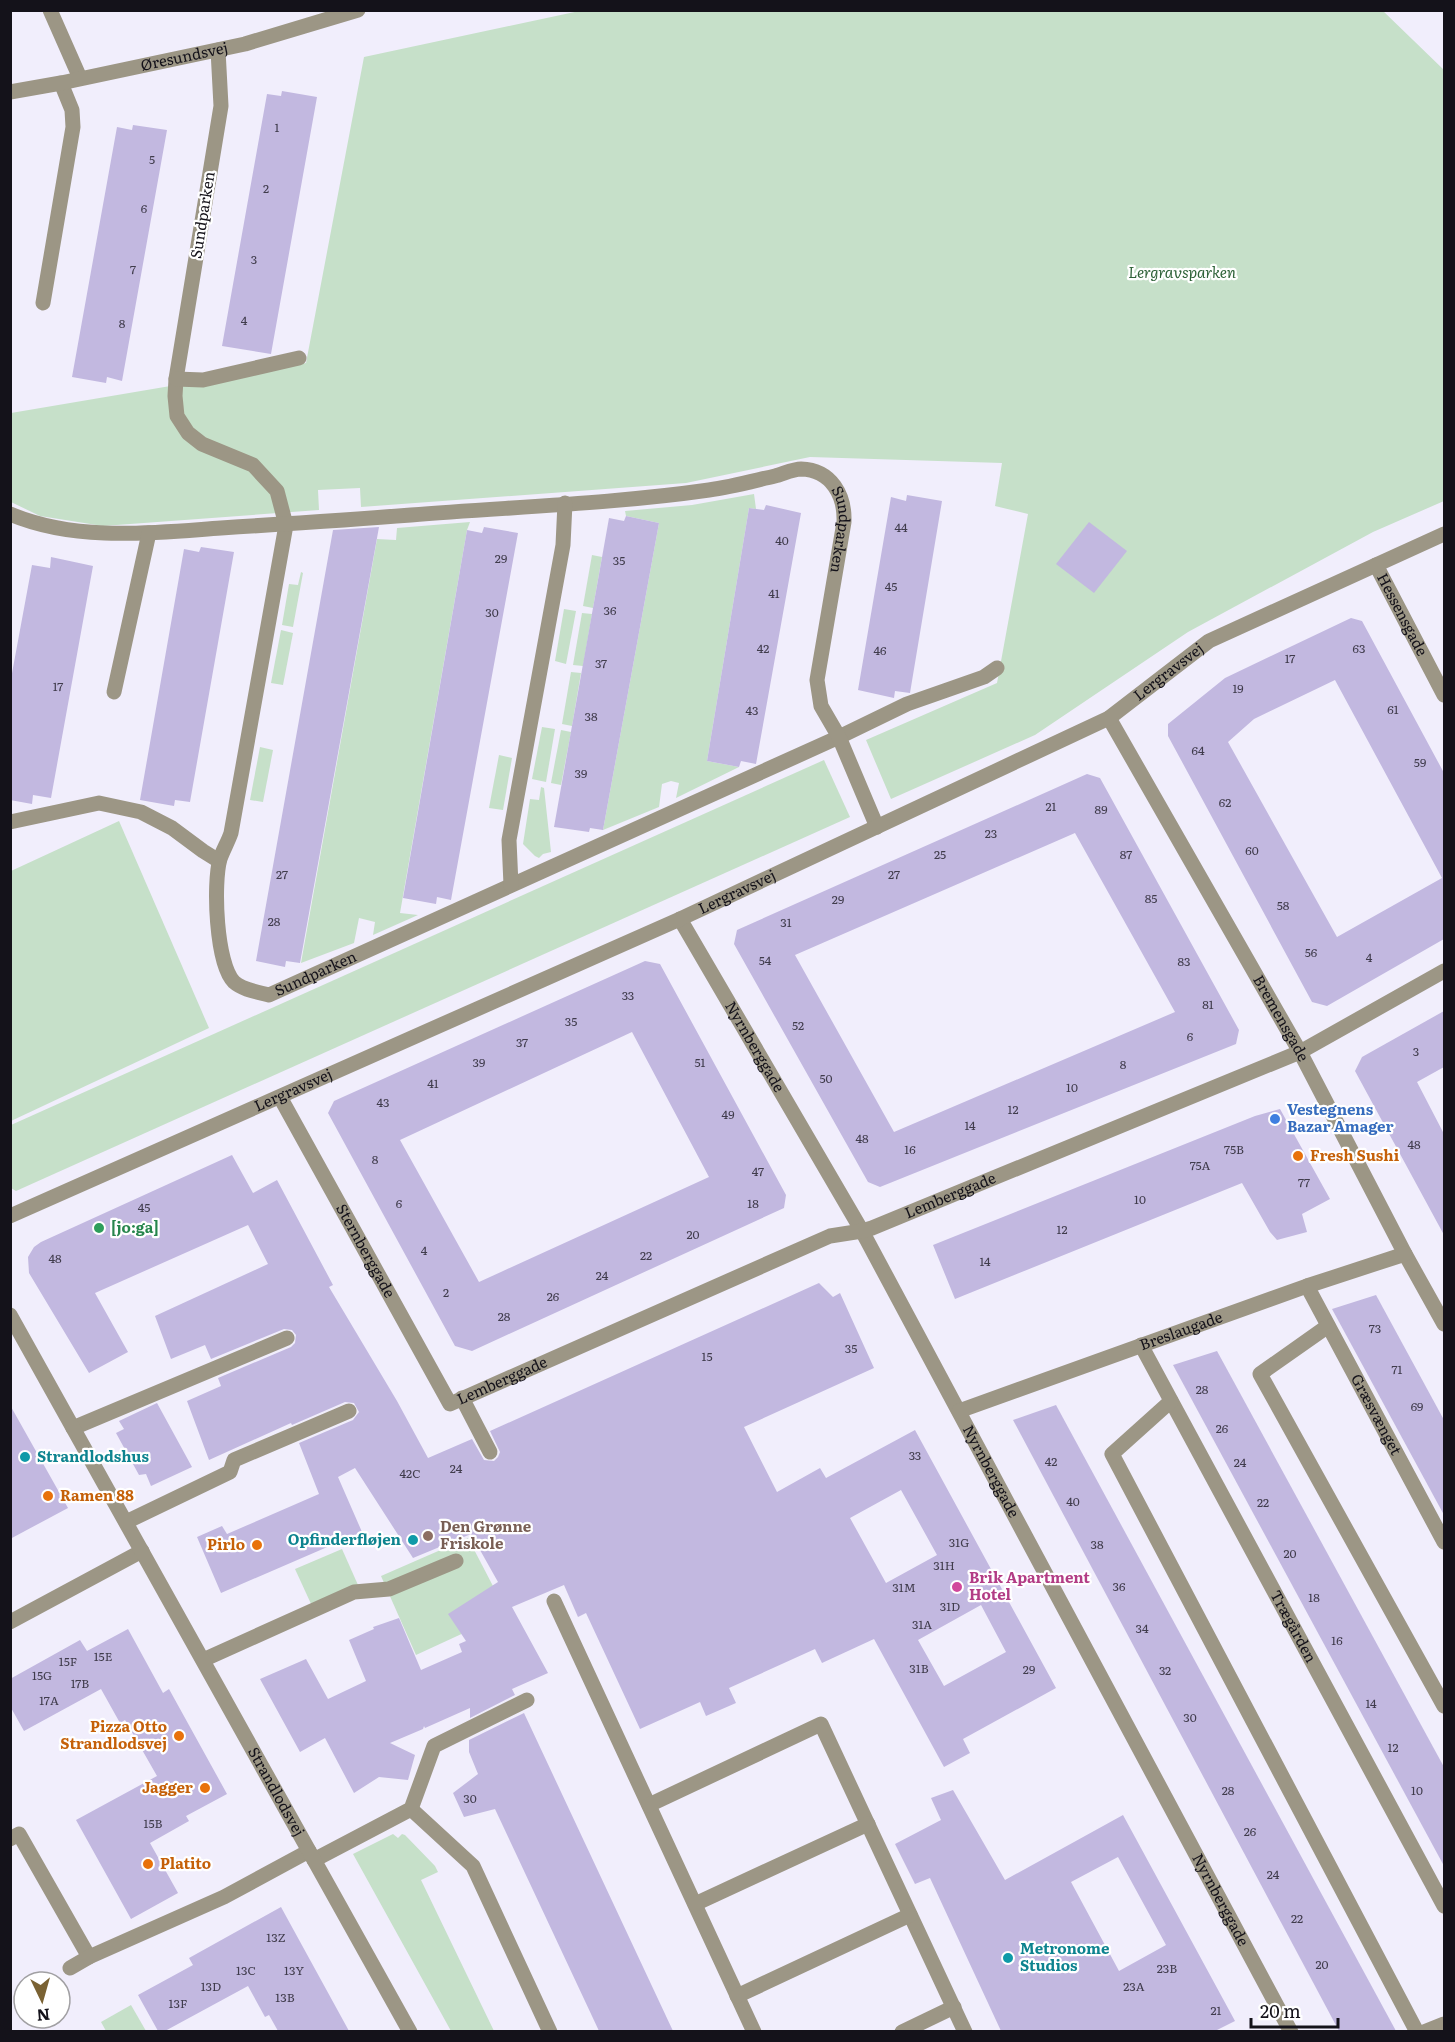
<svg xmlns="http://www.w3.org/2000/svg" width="1455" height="2042" font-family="Literata,serif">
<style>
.green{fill:#c6e0c9}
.building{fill:#c2b8e0;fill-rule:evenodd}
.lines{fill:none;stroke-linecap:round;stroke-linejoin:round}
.service{stroke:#9c9685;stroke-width:15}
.minor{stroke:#9c9685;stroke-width:15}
.tertiary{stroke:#9c9685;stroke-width:15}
.shop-dot{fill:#3f7fe0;stroke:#fff;stroke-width:2}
.food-dot{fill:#e8710a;stroke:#fff;stroke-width:2}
.leisure-dot{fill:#2e9e5b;stroke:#fff;stroke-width:2}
.culture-dot{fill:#0f9aa8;stroke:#fff;stroke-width:2}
.education-dot{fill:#8d6e63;stroke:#fff;stroke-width:2}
.hotel-dot{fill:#d1479c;stroke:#fff;stroke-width:2}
.labels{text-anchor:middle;stroke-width:4.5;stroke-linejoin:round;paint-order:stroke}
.number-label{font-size:12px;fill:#403c4c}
.street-label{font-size:15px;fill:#14121a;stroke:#fff}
.park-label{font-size:15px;font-style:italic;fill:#2e6238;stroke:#fff}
.shop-label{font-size:15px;font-weight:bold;fill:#366cbe;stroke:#fff;text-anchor:start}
.food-label{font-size:15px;font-weight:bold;fill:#c56008;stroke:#fff;text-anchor:start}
.leisure-label{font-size:15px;font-weight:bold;fill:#27864d;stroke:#fff;text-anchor:start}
.culture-label{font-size:15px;font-weight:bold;fill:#0d838f;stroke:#fff;text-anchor:start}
.education-label{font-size:15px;font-weight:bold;fill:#785e54;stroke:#fff;text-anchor:start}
.hotel-label{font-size:15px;font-weight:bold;fill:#b23c85;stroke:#fff;text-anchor:start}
</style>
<rect width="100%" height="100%" fill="#f1eefc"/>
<g class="green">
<polygon points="584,10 1382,10 1444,70 1444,501 1373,532 1188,632 1035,735 891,799 866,740 997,683 1028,514 995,506 1002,463 810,457 686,483 361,507 360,488 318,490 319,510 103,526 40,516 11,502 11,413 306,363 364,57"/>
<polygon points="754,494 756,509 749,508 707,761 739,767 676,798 679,783 671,781 662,784 659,807 603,830 659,523 626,516 625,511 692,505"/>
<polygon points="470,522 467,530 400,913 418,915 373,935 375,922 359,918 354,943 301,963 377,539 396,540 397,528"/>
<polygon points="592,555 602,557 593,608 583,606"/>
<polygon points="301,572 303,573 293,627 282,625 289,584 298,585"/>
<polygon points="564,609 576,611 566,664 555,661"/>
<polygon points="582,613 592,614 583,666 573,665"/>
<polygon points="281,630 293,633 283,685 271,683"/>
<polygon points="571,672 581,673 572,726 562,724"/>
<polygon points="542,727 555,729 546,782 532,779"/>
<polygon points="561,730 571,732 561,785 551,783"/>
<polygon points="260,747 273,750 263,802 250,800"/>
<polygon points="499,755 512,758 503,810 489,808"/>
<polygon points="824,760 850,817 16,1191 11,1188 11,1125"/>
<polygon points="541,787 544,788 551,852 543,854 539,858 535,856 523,844 530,799 539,800"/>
<polygon points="119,821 209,1028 11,1121 11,871"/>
<polygon points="468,1538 507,1613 416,1655 381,1576"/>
<polygon points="342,1549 358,1585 312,1606 295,1569"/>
<polygon points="393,1834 398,1838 402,1834 405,1835 435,1866 438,1872 421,1880 494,2031 451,2031 353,1854"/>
<polygon points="131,2005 146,2031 106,2031 101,2022"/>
</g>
<g class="building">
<polygon points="282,91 317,97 271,354 222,346 267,94 281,96"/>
<polygon points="133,125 167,130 122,381 107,377 106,383 72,377 117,127 132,130"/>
<polygon points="907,495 942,501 910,693 895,691 894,698 858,690 891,497 906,501"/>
<polygon points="766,505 801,513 756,764 741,761 739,767 707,761 749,508 764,510"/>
<polygon points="626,516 659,523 603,830 590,828 589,832 554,827 609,518 624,521"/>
<polygon points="1089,522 1127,551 1094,593 1056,564"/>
<polygon points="379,527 300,963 286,961 285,967 256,961 333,530"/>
<polygon points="484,527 518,533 451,900 437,897 436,904 403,898 467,530 482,533"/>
<polygon points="201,547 234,552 190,802 175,800 174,806 140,800 184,549 199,552"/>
<polygon points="51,557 93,566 51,798 33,795 32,804 10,800 10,684 32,565 50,568"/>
<path d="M1351,618l11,3 82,152v166l-117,67 -15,-4 -144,-266v-12l57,-46zM1335,680l107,198 -105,59 -109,-195 26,-23z"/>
<path d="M1087,774l13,4 139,252 -3,14 -356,143 -12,-5 -134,-238 3,-14zM1075,833l100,179 -281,120 -99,-177z"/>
<path d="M645,961l15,3 126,231 -2,13 -312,143 -17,-5 -127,-233 6,-12zM632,1032l77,145 -230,105 -79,-142z"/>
<polygon points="1444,1011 1444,1067 1417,1082 1444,1134 1444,1235 1355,1071 1362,1057"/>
<polygon points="1280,1109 1330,1199 1302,1214 1307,1232 1277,1240 1270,1232 1242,1183 955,1299 933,1245 1255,1116"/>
<path d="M232,1155l21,38 24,-13 56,105 -4,2 68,114 31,57 44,-19 12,21 10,1 4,-4 2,-5 -10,-21 329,-148 14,14 7,-4 34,75 -130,59 33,65 43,-24 6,10 89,-48 141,258 -93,51 7,14 -26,14 -70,-128 -52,24 -7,-14 -86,39 7,15 -30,13 -6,-14 -60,27 -54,-116 -8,4 -14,-32 -52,22 36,66 -36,16 3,6 -45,23v-10l-45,20 -1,-2 -1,3 -33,14 25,12 -7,25 -29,-3 -25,16 -29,-55 -25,14 -40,-73 46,-20 22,40 38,-18 -17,-41 25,-11 -1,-2 26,-9 22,52 41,-18 -3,-8 7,-3 -18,-27 50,-32 -27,-48 -58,24 -58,-90 -17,9 24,55 -141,61 -24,-56 25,-11 5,8 92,-40 -20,-51 54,-23 6,-8 -5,-9 -9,-1 -53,23 -1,-2 -82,37 -22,-59 34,-15 -3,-8 73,-31 4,-4 1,-8 -4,-5 -8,-1 -73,30 -6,-14 -34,14 -16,-43 113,-52 -20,-39 -153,68 33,59 -39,21 -60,-100 -1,-16 6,-10 7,-5zM901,1490l36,65 -51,28 -36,-65zM981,1605l25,47 -62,34 -26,-46z"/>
<polygon points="1376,1295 1444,1420 1444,1515 1332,1309"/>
<polygon points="1217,1351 1444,1767 1444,1866 1173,1365"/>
<polygon points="157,1403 192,1467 151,1486 146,1474 139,1475 116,1433 124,1429 119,1421"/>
<polygon points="10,1405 68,1508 10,1539"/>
<polygon points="1056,1405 1396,2031 1339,2031 1013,1420"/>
<polygon points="128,1629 163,1693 169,1689 227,1794 186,1816 189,1821 150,1843 178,1893 131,1919 76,1820 157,1776 125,1720 120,1723 101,1689 24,1731 10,1706 10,1679 80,1640 87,1651"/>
<polygon points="524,1713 673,2031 599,2031 495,1809 464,1817 453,1793 478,1774 469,1752 469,1740"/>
<path d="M953,1790l52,90 118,-65 112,206 -20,10h-214l-71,-153 -15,6 -20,-40 46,-24 -10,-22zM1118,1857l48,88 -47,26 -48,-89z"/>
<polygon points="281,1907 349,2031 278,2031 269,2015 265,2017 248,1986 165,2031 158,2031 138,1995 193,1965 189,1958"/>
</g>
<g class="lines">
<g class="service">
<path id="s1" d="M1307,1286l137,256"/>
<polyline points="1328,1326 1260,1374 1444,1706"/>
<path id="s2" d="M1141,1345l303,561"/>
<polyline points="462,1398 490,1452"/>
<polyline points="1171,1401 1112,1454 1417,2032"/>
<polyline points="73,1428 287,1338"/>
<polyline points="126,1522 230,1472 234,1460 349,1411"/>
<polyline points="554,1601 754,2032"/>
<polyline points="203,1660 354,1592 389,1589 456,1561"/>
<polyline points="649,1805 821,1724 965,2032"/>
<polyline points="411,1809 473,1866 550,2032"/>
<polyline points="10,1839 19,1834 89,1957"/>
<polyline points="314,1860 411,1809 434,1746 527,1700"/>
<polyline points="695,1904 868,1824"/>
<polyline points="70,1968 89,1957 224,1897 309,1851"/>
<polyline points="737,1996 910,1915"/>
<polyline points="902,2032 954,2007"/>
<polyline points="1424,2032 1444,2024"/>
</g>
<g class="minor">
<polyline points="50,10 80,78"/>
<path id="s3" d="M218,50l3,56 -45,273 -1,17 2,20 11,17 14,11 51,21 24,26 9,34 -55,308c-3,9 -8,17 -11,26 -7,24 -4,105 14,123 9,8 24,10 35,13l570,-258 68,-33 77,-27 13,-9"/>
<polyline points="43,303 73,127 72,110 61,83"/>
<polyline points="176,379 203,380 299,358"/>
<path id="s4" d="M10,514c67,28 141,19 211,14 63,-4 126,-8 190,-13 98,-8 200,-11 298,-25 22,-3 44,-9 66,-14 8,-2 18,-7 26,-7 31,1 44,27 43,53l-27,158 4,26 18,31 38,90"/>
<path id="s5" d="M1376,565l68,130"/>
<polyline points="114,692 149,533"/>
<path id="s6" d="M1109,718l191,334 105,202 39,70"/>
<polyline points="10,822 99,803 141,812 172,828 203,851 219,861"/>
<polyline points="511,885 509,840 563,545 565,503"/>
<path id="s7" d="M680,919l182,312 429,801"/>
<path id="s8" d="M280,1097l170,307 380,-168 32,-5 10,-3 428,-176 144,-81"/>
<path id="s9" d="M10,1216l670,-297 429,-201 100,-77 235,-107"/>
<path id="s10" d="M959,1411l348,-125 98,-32"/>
<polyline points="10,1622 142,1551"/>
</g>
<g class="tertiary">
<path id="s11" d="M10,92l51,-9 184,-39 113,-34"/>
<path id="s12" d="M10,1315l400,717"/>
</g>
</g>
<circle class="shop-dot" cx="1275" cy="1119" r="6"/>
<g class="food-dot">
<circle cx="1298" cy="1156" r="6"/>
<circle cx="48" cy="1496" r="6"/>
<circle cx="257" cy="1545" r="6"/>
<circle cx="179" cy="1736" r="6"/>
<circle cx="205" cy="1788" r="6"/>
<circle cx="148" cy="1864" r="6"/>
</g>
<circle class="leisure-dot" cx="99" cy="1228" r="6"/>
<g class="culture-dot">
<circle cx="25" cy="1457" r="6"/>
<circle cx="413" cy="1540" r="6"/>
<circle cx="1008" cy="1958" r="6"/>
</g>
<circle class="education-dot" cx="428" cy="1536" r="6"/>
<circle class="hotel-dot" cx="957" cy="1587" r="6"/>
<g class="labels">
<g class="number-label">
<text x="277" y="132">1</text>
<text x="152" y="164">5</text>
<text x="266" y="193">2</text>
<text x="144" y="213">6</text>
<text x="254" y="264">3</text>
<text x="133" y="274">7</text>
<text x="244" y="325">4</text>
<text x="122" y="328">8</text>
<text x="901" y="532">44</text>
<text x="782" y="545">40</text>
<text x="501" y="563">29</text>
<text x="619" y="565">35</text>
<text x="891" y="591">45</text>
<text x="774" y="598">41</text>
<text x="610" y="615">36</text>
<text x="492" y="617">30</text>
<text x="763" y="653">42</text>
<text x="1359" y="653">63</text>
<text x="880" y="655">46</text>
<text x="1290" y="663">17</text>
<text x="601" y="668">37</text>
<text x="58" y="691">17</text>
<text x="1238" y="693">19</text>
<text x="1393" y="714">61</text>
<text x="752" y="715">43</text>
<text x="591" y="721">38</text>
<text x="1198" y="755">64</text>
<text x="1420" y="767">59</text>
<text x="581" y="778">39</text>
<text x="1225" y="807">62</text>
<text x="1051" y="811">21</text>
<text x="1101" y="814">89</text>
<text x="991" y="838">23</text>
<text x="1252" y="855">60</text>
<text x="940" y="859">25</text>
<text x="1126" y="859">87</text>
<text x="282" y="879">27</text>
<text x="894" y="879">27</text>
<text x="1151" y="903">85</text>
<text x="838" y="904">29</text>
<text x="1283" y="910">58</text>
<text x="274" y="926">28</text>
<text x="786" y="927">31</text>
<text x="1311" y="957">56</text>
<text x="1369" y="962">4</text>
<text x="765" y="965">54</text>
<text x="1184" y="966">83</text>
<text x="628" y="1000">33</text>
<text x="1208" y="1009">81</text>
<text x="571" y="1026">35</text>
<text x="798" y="1030">52</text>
<text x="1190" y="1041">6</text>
<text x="522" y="1047">37</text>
<text x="1416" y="1056">3</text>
<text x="479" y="1067">39</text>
<text x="700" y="1067">51</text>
<text x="1123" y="1069">8</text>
<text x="826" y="1083">50</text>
<text x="433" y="1088">41</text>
<text x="1072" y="1092">10</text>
<text x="383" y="1107">43</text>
<text x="1013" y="1114">12</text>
<text x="728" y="1119">49</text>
<text x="970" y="1130">14</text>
<text x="862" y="1143">48</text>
<text x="1414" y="1149">48</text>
<text x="910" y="1154">16</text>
<text x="1234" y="1154">75B</text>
<text x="375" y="1164">8</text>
<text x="1200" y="1170">75A</text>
<text x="758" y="1176">47</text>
<text x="1304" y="1187">77</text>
<text x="1140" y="1204">10</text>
<text x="399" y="1208">6</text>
<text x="753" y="1208">18</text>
<text x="144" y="1212">45</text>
<text x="1062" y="1234">12</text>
<text x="693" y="1239">20</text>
<text x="424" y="1255">4</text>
<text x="646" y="1260">22</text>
<text x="55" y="1263">48</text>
<text x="985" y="1266">14</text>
<text x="602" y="1280">24</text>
<text x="446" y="1297">2</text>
<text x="553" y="1301">26</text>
<text x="504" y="1321">28</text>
<text x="1375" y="1333">73</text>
<text x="851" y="1353">35</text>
<text x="707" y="1361">15</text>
<text x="1397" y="1374">71</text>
<text x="1202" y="1394">28</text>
<text x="1417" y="1411">69</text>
<text x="1222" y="1433">26</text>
<text x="915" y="1460">33</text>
<text x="1051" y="1466">42</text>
<text x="1240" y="1467">24</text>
<text x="456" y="1473">24</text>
<text x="410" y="1478">42C</text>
<text x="1073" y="1506">40</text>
<text x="1263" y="1507">22</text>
<text x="959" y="1547">31G</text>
<text x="1097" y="1549">38</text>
<text x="1290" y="1558">20</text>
<text x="944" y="1570">31H</text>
<text x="1119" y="1591">36</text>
<text x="904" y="1592">31M</text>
<text x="1314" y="1602">18</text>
<text x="950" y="1611">31D</text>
<text x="922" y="1629">31A</text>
<text x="1142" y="1633">34</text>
<text x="1337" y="1645">16</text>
<text x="103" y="1661">15E</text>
<text x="68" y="1666">15F</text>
<text x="919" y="1673">31B</text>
<text x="1029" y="1674">29</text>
<text x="1165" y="1675">32</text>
<text x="42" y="1680">15G</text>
<text x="80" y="1688">17B</text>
<text x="49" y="1705">17A</text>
<text x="1371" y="1708">14</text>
<text x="1190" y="1722">30</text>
<text x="1393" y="1752">12</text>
<text x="1228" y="1795">28</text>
<text x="1417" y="1795">10</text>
<text x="470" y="1803">30</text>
<text x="153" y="1828">15B</text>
<text x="1250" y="1836">26</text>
<text x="1273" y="1879">24</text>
<text x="1297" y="1923">22</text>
<text x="276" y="1942">13Z</text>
<text x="1322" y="1969">20</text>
<text x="1167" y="1973">23B</text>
<text x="246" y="1975">13C</text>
<text x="294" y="1975">13Y</text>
<text x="211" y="1991">13D</text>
<text x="1134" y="1991">23A</text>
<text x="285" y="2002">13B</text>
<text x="178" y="2008">13F</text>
<text x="1216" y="2015">21</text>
</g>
<g class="street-label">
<text dy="5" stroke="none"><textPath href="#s11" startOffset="178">Øresundsvej</textPath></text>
<text transform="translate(203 215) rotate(-81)" y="5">Sundparken</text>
<text dy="5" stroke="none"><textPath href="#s4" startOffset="882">Sundparken</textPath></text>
<text dy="5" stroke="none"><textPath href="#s5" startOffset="56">Hessensgade</textPath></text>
<text dy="5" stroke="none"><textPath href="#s9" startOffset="1282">Lergravsvej</textPath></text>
<text dy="5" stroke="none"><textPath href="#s9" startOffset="796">Lergravsvej</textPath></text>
<text dy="5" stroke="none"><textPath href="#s3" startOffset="1090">Sundparken</textPath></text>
<text dy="5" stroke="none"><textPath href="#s6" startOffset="346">Bremensgade</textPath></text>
<text dy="5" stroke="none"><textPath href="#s7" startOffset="148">Nyrnberggade</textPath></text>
<text dy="5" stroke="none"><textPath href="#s9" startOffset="310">Lergravsvej</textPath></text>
<text dy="5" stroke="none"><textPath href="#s8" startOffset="894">Lemberggade</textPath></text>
<text dy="5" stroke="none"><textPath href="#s8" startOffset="176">Sternberggade</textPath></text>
<text dy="5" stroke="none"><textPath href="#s10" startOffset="236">Breslaugade</textPath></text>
<text dy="5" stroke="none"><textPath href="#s8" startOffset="408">Lemberggade</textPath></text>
<text dy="5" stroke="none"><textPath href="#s1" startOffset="146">Græsvænget</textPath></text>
<text dy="5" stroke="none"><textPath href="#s7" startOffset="634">Nyrnberggade</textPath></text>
<text dy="5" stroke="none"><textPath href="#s2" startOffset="320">Trægården</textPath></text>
<text dy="5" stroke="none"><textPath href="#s12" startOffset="546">Strandlodsvej</textPath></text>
<text dy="5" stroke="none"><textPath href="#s7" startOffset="1120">Nyrnberggade</textPath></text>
</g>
<g class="park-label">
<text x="1182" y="278">Lergravsparken</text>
</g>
<g class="shop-label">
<text x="1287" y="1115">Vestegnens<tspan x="1287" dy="17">Bazar Amager</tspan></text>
</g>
<g class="food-label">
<text x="1310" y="1161">Fresh Sushi</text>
<text x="60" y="1501">Ramen 88</text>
<text x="245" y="1550" text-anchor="end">Pirlo</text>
<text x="167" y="1732" text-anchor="end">Pizza Otto<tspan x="167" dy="17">Strandlodsvej</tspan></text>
<text x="193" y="1793" text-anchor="end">Jagger</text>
<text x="160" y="1869">Platito</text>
</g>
<g class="leisure-label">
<text x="111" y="1233">[jo:ga]</text>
</g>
<g class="culture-label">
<text x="37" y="1462">Strandlodshus</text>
<text x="401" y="1545" text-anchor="end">Opfinderfløjen</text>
<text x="1020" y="1954">Metronome<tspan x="1020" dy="17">Studios</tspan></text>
</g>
<g class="education-label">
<text x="440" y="1532">Den Grønne<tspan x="440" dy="17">Friskole</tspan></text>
</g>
<g class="hotel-label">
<text x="969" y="1583">Brik Apartment<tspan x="969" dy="17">Hotel</tspan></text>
</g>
</g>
<rect width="1455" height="2042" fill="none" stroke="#14121a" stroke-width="24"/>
<g transform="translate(42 2000) rotate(175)"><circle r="28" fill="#ffffff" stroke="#a1a0a3" stroke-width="1.5"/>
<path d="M0-4.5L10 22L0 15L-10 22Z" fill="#7a6233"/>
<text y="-9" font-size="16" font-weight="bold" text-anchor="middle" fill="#14121a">N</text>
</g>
<path d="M1251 2018v9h87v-9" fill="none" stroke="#14121a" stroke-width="3"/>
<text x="1260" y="2018" font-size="18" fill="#14121a" stroke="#ffffff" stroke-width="4.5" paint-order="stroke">20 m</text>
</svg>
